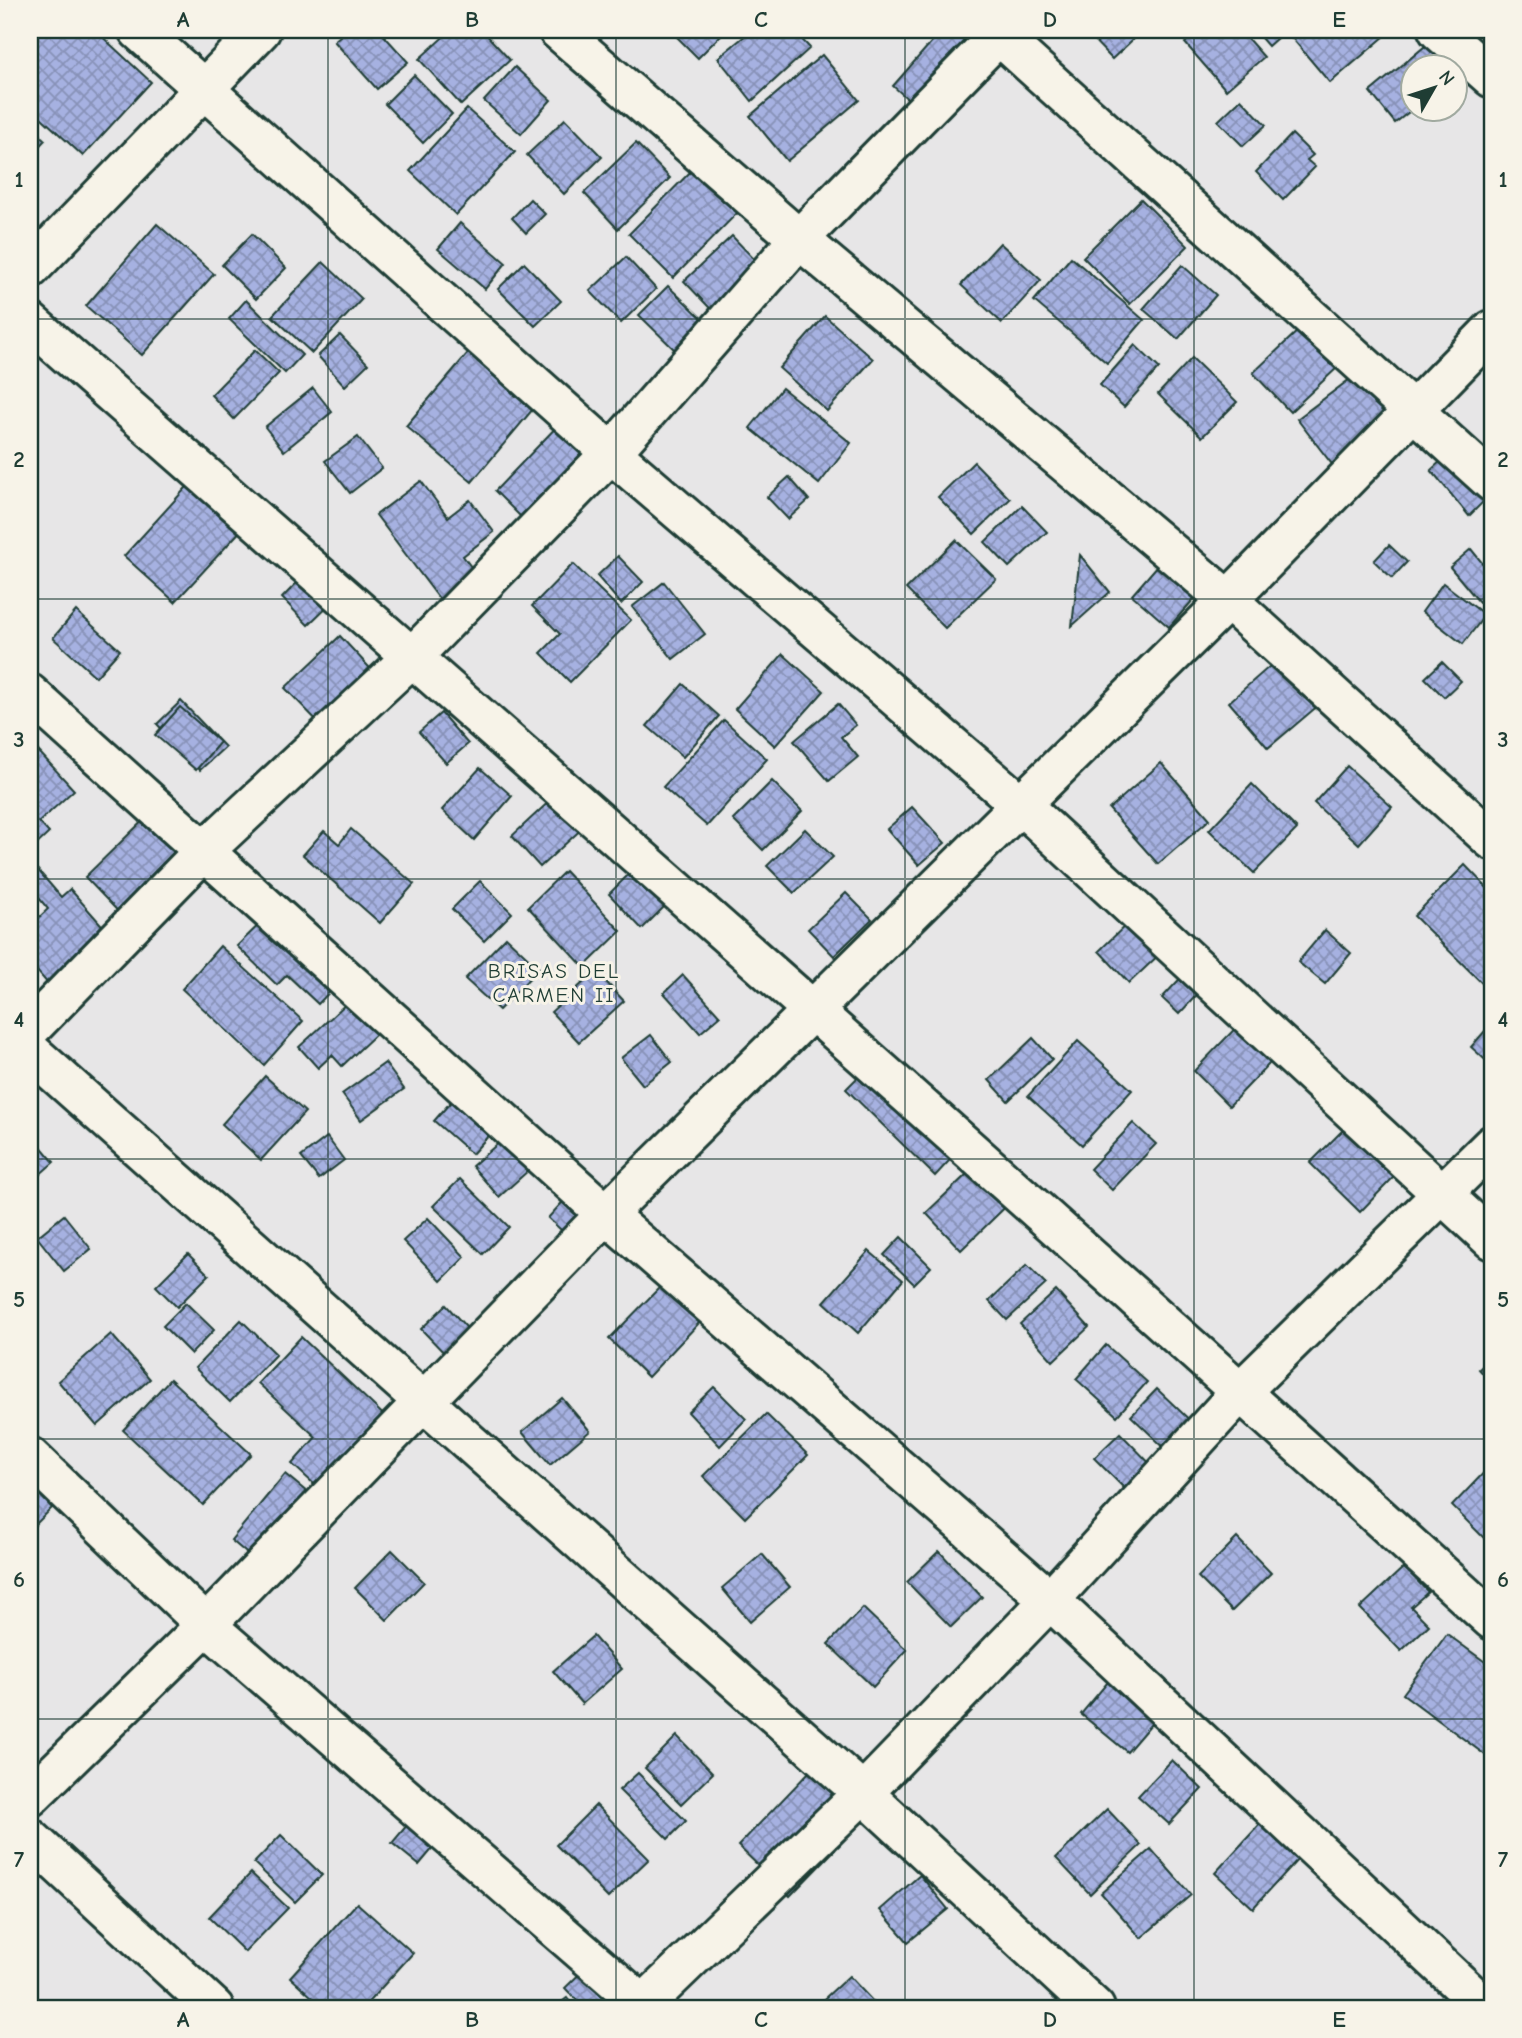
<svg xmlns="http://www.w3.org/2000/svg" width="1522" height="2038" font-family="'Comic Neue',sans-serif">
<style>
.building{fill:url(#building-cross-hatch);stroke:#1f3d34;stroke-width:2}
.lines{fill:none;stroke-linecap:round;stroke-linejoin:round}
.minor-casing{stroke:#1f3d34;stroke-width:44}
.minor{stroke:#f7f3e8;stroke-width:38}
.grid{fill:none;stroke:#1f3d34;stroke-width:2;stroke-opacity:0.55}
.labels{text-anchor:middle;stroke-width:6;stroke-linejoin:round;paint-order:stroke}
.neighbourhood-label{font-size:21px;letter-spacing:2px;fill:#1f3d34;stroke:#f7f3e8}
.neatline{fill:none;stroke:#1f3d34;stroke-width:2.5}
.grid-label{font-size:23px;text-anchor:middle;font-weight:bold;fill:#1f3d34}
</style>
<defs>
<pattern id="building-cross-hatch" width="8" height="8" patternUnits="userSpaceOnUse" patternTransform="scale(1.75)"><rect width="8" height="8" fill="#a6b1e1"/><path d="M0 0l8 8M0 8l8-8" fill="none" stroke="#8791b7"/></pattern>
</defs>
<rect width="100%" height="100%" fill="#e7e6e7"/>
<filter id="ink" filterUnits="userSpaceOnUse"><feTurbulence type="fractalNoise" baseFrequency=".0143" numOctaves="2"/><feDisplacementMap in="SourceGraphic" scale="14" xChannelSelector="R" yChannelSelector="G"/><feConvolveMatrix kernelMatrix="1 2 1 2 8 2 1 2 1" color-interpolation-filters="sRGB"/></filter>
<g filter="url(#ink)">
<g class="building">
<polygon points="30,30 95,30 151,82 83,156 30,107"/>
<polygon points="347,30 379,30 408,62 377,89 334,41"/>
<polygon points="451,30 482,30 510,60 461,105 419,59"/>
<polygon points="670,30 726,30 698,58"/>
<polygon points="752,30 793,30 810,48 752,101 718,58"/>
<polygon points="942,30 953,30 991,64 937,125 893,86"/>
<polygon points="1084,30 1143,30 1112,59"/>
<polygon points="1200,30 1240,30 1264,57 1226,90 1185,43"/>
<polygon points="1254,30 1286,30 1268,46"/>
<polygon points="1290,30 1392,30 1330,83 1287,32"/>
<polygon points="1442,32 1468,63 1456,73 1456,66 1414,66 1414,108 1395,123 1370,92"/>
<polygon points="822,55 859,100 787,161 750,116"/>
<polygon points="515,67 551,100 521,134 484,101"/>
<polygon points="414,75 452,114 423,143 385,104"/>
<polygon points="1241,99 1266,125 1243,146 1218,121"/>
<polygon points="467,109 515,152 456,215 410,171"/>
<polygon points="565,119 602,157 564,194 527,155"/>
<polygon points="30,126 45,140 30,156"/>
<polygon points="1292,134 1313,155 1307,160 1315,167 1283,200 1256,172"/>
<polygon points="636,143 670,178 618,229 584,193"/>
<polygon points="709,153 753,197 673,278 629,234"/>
<polygon points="530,199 545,214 526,233 512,218"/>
<polygon points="1141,199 1188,246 1130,304 1083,257"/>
<polygon points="460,223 506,263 485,289 438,249"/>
<polygon points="157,224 214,274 142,355 86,306"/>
<polygon points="252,234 286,268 256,299 222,265"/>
<polygon points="732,236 775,281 727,326 684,281"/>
<polygon points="1000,243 1041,280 1002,323 961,285"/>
<polygon points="626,257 656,289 621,323 590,291"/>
<polygon points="1071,257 1144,320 1107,363 1034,301"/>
<polygon points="323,262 362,299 312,353 272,316"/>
<polygon points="524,263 561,301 535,326 498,289"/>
<polygon points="1182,265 1216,295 1178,339 1143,309"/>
<polygon points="668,286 708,324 680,355 639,315"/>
<polygon points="246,300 302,355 285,373 229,319"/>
<polygon points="825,316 873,359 827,411 779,368"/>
<polygon points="1301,328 1338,367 1290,412 1253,373"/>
<polygon points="340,335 368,364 345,386 318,356"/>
<polygon points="1135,345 1159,368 1124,407 1100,385"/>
<polygon points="473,347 538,403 472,482 406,426"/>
<polygon points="255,350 279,373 234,419 211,395"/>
<polygon points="1192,358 1237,402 1202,437 1158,394"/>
<polygon points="1374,361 1414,413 1338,472 1297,419"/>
<polygon points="313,388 332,412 284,451 265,427"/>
<polygon points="782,388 851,443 819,484 750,428"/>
<polygon points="566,417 605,455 533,529 495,491"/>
<polygon points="358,437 382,468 350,493 325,461"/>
<polygon points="1456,447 1492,493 1469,516 1431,470"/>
<polygon points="974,462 1010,499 974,534 938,497"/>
<polygon points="205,467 256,514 175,602 124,556"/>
<polygon points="789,477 809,500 788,519 767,497"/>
<polygon points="421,481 448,517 470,500 494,532 463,556 485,586 450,613 376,515"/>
<polygon points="1022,506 1047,532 1009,567 985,542"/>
<polygon points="956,540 996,579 945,628 906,589"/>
<polygon points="1389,545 1407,562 1392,578 1374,561"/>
<polygon points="1471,549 1492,575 1492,591 1479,602 1450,567"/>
<polygon points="1080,555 1110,592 1072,626"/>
<polygon points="618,556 643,582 621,604 597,576"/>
<polygon points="1165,557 1202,590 1169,627 1132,595"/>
<polygon points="573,564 631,620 570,682 541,653 560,634 532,606"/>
<polygon points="311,568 338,596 308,625 282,598"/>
<polygon points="664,582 705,634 673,659 632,607"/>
<polygon points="1443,583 1485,615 1463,644 1422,612"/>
<polygon points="76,611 120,650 96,677 53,638"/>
<polygon points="340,636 381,680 327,731 285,688"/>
<polygon points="1286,652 1326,699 1268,748 1229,702"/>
<polygon points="783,654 824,691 775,746 735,709"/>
<polygon points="1442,662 1461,681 1444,697 1425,678"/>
<polygon points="683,684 719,716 683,757 647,726"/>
<polygon points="181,701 225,747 200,770 157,724"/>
<polygon points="838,704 856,725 841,737 858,757 829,781 794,741"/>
<polygon points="180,707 220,742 196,770 155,735"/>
<polygon points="441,713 468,744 446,763 419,732"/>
<polygon points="724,720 767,759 707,826 663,787"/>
<polygon points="30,742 74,790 39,822 49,833 30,851"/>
<polygon points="1161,763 1210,819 1158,864 1109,809"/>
<polygon points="1347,766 1392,807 1359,844 1314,803"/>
<polygon points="480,768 512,796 474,840 442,810"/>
<polygon points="772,781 802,811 763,850 733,820"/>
<polygon points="568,784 597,815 540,867 512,836"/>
<polygon points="1252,784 1297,829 1254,873 1209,830"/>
<polygon points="161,803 209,852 133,927 85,877"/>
<polygon points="912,807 945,843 919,865 887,829"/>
<polygon points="351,829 414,884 380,923 303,855 324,831 339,844"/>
<polygon points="805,829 833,857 794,893 767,866"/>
<polygon points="1465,865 1492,893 1492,931 1484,940 1492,948 1492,993 1414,916"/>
<polygon points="37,869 61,897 70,889 121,947 61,999 30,963 30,926 48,909 30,887 30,875"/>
<polygon points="565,871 621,931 584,967 528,907"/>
<polygon points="632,871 666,905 642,929 609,894"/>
<polygon points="480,881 512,913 484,941 452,909"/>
<polygon points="846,893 872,919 834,956 808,929"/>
<polygon points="273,911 342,979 318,1004 287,975 277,985 237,946"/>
<polygon points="1132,919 1162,952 1129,983 1099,951"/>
<polygon points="1325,930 1351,953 1325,984 1298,962"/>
<polygon points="506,937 539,968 499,1010 465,979"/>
<polygon points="220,946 303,1021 264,1065 182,989"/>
<polygon points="1189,969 1206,985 1179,1014 1162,998"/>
<polygon points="596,971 624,1001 579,1042 551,1012"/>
<polygon points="683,975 720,1016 700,1033 664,993"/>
<polygon points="360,991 389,1022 342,1066 332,1055 318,1068 299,1047"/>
<polygon points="1256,1007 1291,1041 1229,1106 1194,1071"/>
<polygon points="1492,1023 1492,1066 1471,1047"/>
<polygon points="651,1035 672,1062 643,1085 621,1058"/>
<polygon points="1033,1038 1052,1059 1008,1101 989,1080"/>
<polygon points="1078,1041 1132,1090 1082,1145 1028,1096"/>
<polygon points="873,1062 961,1148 935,1176 846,1089"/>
<polygon points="385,1063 404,1089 361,1120 342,1094"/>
<polygon points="265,1076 305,1112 261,1160 222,1124"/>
<polygon points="463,1088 501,1122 472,1154 434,1121"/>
<polygon points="1365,1108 1414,1156 1360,1212 1310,1163"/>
<polygon points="1133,1123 1156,1144 1112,1190 1090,1169"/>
<polygon points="32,1136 54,1162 30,1183 30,1139"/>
<polygon points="327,1137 344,1160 319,1179 301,1157"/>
<polygon points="502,1140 529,1170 499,1197 472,1166"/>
<polygon points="988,1154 1023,1190 961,1250 926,1213"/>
<polygon points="460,1179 509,1227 483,1254 433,1206"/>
<polygon points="569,1195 593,1216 572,1240 548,1218"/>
<polygon points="64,1215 91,1249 64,1271 37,1237"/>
<polygon points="428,1218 465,1257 441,1281 403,1241"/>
<polygon points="901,1237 931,1267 914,1284 884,1255"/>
<polygon points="869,1251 903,1280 858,1333 824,1302"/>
<polygon points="188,1254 209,1275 177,1307 156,1286"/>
<polygon points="1027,1265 1046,1284 1007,1320 989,1301"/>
<polygon points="690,1268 719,1298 660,1359 630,1329"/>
<polygon points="662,1285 700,1322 648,1377 609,1339"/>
<polygon points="1056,1291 1089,1327 1053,1361 1020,1324"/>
<polygon points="186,1303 214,1330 191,1354 163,1326"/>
<polygon points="446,1305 476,1338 451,1360 421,1329"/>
<polygon points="241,1320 276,1354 230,1402 195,1368"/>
<polygon points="111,1334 150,1379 97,1426 58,1381"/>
<polygon points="301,1337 392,1423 326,1495 292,1464 316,1437 258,1383"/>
<polygon points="1106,1345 1147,1382 1117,1416 1076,1379"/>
<polygon points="1492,1357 1492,1384 1479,1369"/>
<polygon points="170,1379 251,1454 203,1505 123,1430"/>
<polygon points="714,1387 746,1419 720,1446 688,1412"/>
<polygon points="1157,1389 1198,1428 1172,1455 1131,1416"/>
<polygon points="562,1398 590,1431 550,1465 522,1432"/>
<polygon points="766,1414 808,1455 745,1518 703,1476"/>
<polygon points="1120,1433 1166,1480 1128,1492 1094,1458"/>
<polygon points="1492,1464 1492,1546 1452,1506"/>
<polygon points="285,1474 325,1507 271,1574 231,1540"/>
<polygon points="30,1484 52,1508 30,1530"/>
<polygon points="1237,1538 1271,1573 1232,1611 1198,1577"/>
<polygon points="392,1550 424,1582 387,1620 355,1588"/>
<polygon points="939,1551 982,1597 951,1627 907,1582"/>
<polygon points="762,1554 790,1587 750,1622 722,1588"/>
<polygon points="1404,1567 1428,1592 1411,1607 1429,1625 1401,1651 1360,1608"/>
<polygon points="863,1608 907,1650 873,1687 828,1644"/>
<polygon points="1447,1634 1492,1667 1492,1760 1403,1694"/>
<polygon points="593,1636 622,1669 582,1704 553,1671"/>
<polygon points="1123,1664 1169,1703 1127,1752 1081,1714"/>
<polygon points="677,1736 713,1773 681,1804 645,1768"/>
<polygon points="1172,1760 1202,1789 1169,1824 1138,1796"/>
<polygon points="810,1771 862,1822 790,1896 738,1846"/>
<polygon points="638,1773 686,1821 668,1839 619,1790"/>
<polygon points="596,1805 649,1859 608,1898 556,1845"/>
<polygon points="1107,1809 1141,1845 1090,1894 1056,1858"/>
<polygon points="413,1818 439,1841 419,1865 392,1843"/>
<polygon points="1261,1823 1299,1858 1253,1908 1215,1873"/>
<polygon points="281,1835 322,1875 295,1902 254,1863"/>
<polygon points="1151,1849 1191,1895 1141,1938 1101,1893"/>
<polygon points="251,1873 288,1908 245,1952 209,1917"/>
<polygon points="920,1875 948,1909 908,1942 880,1910"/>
<polygon points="357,1903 413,1953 363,2008 324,2008 290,1977"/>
<polygon points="597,1957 622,1984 596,2008 584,2008 565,1988"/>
<polygon points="849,1976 879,2008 814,2008"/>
<polygon points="567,1998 575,2008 554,2008"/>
</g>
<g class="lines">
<g class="minor-casing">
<g id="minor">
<polyline points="138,30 611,453 1020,804 1492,1240"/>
<polyline points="558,30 799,239 1228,600 1492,840"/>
<polyline points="993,30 1492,482"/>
<polyline points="1438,30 1492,78"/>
<polyline points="30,269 261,30"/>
<path d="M30,322c490,430 981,859 1462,1298"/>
<polyline points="30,694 606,1214 1050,1600 1486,2008"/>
<polyline points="30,1029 205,850 412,657 611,453 799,239 999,35"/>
<polyline points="30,1051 863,1793 1095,2008"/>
<polyline points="30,1457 206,1625 647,2008"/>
<polyline points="30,1797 206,1625 606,1214 1228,600 1492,330"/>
<polyline points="30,1838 214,2008"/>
<polyline points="640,2008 863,1793 1050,1600 1241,1391 1492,1145"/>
</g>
</g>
<use href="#minor" class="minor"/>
</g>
</g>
<path class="grid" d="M328,30v1978M616,30v1978M905,30v1978M1194,30v1978M30,319h1462M30,599h1462M30,879h1462M30,1159h1462M30,1439h1462M30,1719h1462"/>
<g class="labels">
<g class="neighbourhood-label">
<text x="554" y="978">BRISAS DEL<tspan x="554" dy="24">CARMEN II</tspan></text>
</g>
</g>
<rect width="1522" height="2038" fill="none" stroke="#f7f3e8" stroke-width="77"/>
<g transform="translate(1434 88) rotate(51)"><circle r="33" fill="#f7f3e8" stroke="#a1aaa0" stroke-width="2"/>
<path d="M0-5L12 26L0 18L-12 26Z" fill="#1f3d34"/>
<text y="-10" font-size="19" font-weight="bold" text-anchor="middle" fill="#1f3d34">N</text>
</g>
<rect x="38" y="38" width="1446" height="1962" class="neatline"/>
<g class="grid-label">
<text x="183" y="27">A</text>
<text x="472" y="27">B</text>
<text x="761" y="27">C</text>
<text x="1050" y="27">D</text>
<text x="1339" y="27">E</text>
<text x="19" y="187">1</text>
<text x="1503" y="187">1</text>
<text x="19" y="467">2</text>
<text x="1503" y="467">2</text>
<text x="19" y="747">3</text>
<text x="1503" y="747">3</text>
<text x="19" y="1027">4</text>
<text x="1503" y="1027">4</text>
<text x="19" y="1307">5</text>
<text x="1503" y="1307">5</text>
<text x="19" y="1587">6</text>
<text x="1503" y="1587">6</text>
<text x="19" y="1867">7</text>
<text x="1503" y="1867">7</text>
<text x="183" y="2027">A</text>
<text x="472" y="2027">B</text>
<text x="761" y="2027">C</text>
<text x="1050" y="2027">D</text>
<text x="1339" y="2027">E</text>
</g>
</svg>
